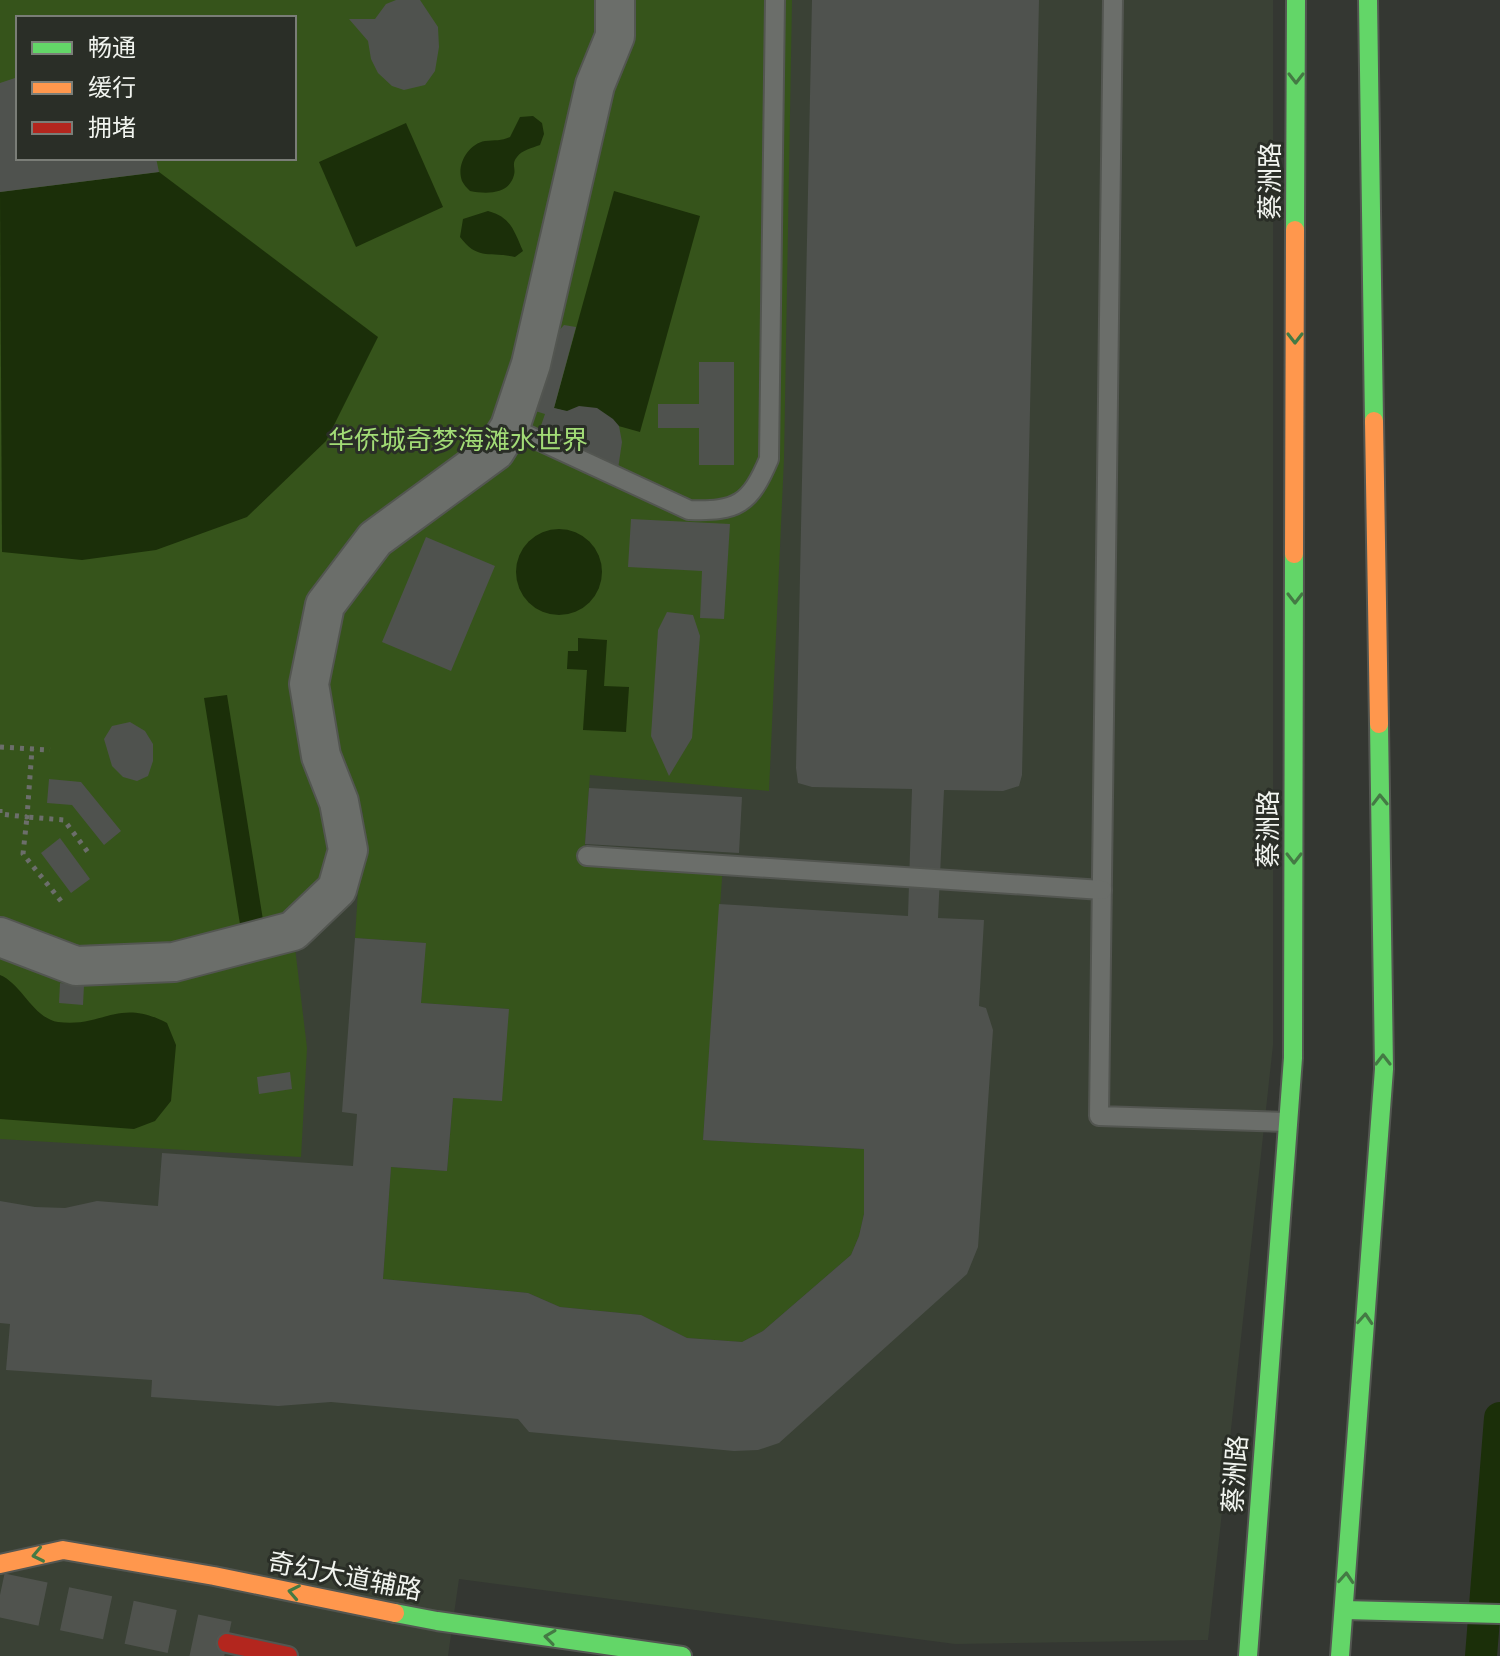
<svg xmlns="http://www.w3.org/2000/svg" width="1500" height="1656" font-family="Quicksand,'Noto Sans SC',sans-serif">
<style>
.built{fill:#3a4135;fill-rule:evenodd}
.green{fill:#36541b;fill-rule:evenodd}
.water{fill:#1b2f09}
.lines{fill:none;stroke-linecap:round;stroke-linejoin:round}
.canal{stroke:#1b2f09;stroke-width:32}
.building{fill:#4f524e}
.secondary-tunnel{stroke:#50534e;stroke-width:44;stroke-dasharray:44 22;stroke-linecap:butt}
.lane-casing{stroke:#535651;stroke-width:22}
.street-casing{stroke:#535651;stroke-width:42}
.fast-casing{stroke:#535651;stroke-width:22}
.slow-casing{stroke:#535651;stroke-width:22}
.jam-casing{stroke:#535651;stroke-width:22}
.path{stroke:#6c6e6b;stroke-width:5;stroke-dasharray:4 6;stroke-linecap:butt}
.lane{stroke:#6b6e6a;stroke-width:18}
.street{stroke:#6b6e6a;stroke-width:38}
.fast{stroke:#63d668;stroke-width:18}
.slow{stroke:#ff974d;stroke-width:18}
.jam{stroke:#b3261e;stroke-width:18}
.oneway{stroke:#447a44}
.labels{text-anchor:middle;stroke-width:6;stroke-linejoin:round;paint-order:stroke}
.street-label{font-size:26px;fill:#f1f4ef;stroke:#2a2e27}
.park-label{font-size:26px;fill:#a2dc76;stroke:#2a2e27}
</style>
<rect width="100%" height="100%" fill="#343732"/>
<path class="built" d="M0,0h1273v1045l-65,595 -253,4 -496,-65 -11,77h-448zM18,18h276v140h-276z"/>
<path class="green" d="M0,0h792l-8,458 -15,333 -179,-16 -5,69 2,11 136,10 -20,275 161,9v65l-5,22 -8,19 -88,76 -21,11 -55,-4 -46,-23 -81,-8 -32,-14 -145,-14 8,-112 56,4 6,-73 56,-89 -88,-6 4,-60 -70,-5 8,-127 -15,39 -55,81 14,117 -6,109 -301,-18zM18,18h276v140h-276z"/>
<g class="water">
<path d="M533,116l9,7 2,11 -4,11c-8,3 -18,5 -23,12 -6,7 -1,11 -3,18 -5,20 -28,19 -44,16 -3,-3 -6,-6 -8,-10 -6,-16 6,-37 23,-40 10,-1 16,0 25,-4l10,-20z"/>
<polygon points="406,123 443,207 356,247 319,162"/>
<polygon points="159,172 378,337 326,441 247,517 156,550 82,560 2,552 0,192"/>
<polygon points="614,191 700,216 640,432 554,408"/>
<path d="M488,211c23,6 26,20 35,40l-8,6c-26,-6 -37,4 -55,-20l3,-18z"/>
<circle cx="559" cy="572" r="43"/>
<polygon points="578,638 607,640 604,686 629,687 626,732 583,730 587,670 567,669 568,651 578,651"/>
<polygon points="227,695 263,920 240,924 204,698"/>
<path d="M0,975c22,9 33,43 58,47 45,6 60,-25 109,1l9,22 -5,56 -16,20 -21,8 -134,-10z"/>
</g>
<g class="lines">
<polyline class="canal" points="1481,1656 1500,1418"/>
</g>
<g class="building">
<polygon points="396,0 420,0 438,27 439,47 435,71 425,85 404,90 392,86 378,73 371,59 368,41 349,19 375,19 386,4"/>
<polygon points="812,0 1039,0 1022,775 1019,786 1003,791 944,790 938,918 984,920 979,1006 986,1008 993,1030 978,1247 967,1274 779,1443 758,1450 734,1451 529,1432 518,1419 331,1402 278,1406 151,1397 152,1380 6,1370 10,1324 0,1323 0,1201 35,1207 65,1208 97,1201 158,1206 162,1153 353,1166 357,1114 342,1112 355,938 426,943 421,1003 509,1009 502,1101 453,1098 447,1171 391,1167 383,1279 528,1293 560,1307 641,1315 687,1338 742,1342 763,1331 851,1255 859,1236 864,1214 864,1149 703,1140 719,904 908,916 912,789 812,787 798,783 796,768"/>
<polygon points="18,77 18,158 156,158 159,172 0,192 0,83"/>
<polygon points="564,325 576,327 554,408 567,411 579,406 597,408 613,419 619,426 622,442 618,469 538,434 545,414 535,411 555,335"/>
<polygon points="699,362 734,362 734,465 699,465 699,428 658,428 658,404 699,404"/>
<polygon points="631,519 730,524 724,619 700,618 702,571 628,567"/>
<polygon points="426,537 495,566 451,671 382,642"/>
<polygon points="667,612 693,615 700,636 692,738 669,776 651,736 658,630"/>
<polygon points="130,722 145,731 153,744 153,761 148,776 137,781 123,777 112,766 104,739 112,726"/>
<polygon points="49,779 81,782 121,831 104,845 72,805 47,803"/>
<polygon points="589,788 742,797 739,853 585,844"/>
<polygon points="60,838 90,879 71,893 41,853"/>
<polygon points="60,983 84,985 83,1005 59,1003"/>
<polygon points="290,1072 292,1089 259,1094 257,1077"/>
</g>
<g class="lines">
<polyline class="secondary-tunnel" points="0,1595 227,1643"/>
<g class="lane-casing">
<g id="lane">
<polyline points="1113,0 1099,1116 1288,1122"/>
<path d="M510,427l179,83c48,2 61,-6 80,-51l6,-459"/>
<polyline points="587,856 1102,890"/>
</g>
</g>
<g class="street-casing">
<polyline id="street" points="0,937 76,966 174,962 293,931 337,889 348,850 339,802 321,756 309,684 325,605 375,539 495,451 510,427 531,364 595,85 615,36 615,0"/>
</g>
<g class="fast-casing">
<g id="fast">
<polyline points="1368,0 1374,421"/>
<polyline points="1295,230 1296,0"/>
<polyline points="1344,1610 1500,1614"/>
<polyline points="395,1613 437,1621 682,1656"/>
<polyline points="1248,1656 1293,1058 1294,554"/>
<polyline points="1340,1656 1384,1069 1379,724"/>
</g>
</g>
<g class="slow-casing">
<g id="slow">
<polyline points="1374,421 1379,724"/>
<polyline points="1294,554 1295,230"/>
<polyline points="0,1564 63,1550 214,1576 395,1613"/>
</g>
</g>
<g class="jam-casing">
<polyline id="jam" points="227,1643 288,1656"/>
</g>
<g class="path">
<polyline points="0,747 50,750"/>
<polyline points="0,809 0,814 27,817 32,749"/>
<polyline points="61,901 23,854 27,817 64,820 90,855"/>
</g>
<use href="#lane" class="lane"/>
<use href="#street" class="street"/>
<use href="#fast" class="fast"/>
<use href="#slow" class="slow"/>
<use href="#jam" class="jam"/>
</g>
<defs><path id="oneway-chevron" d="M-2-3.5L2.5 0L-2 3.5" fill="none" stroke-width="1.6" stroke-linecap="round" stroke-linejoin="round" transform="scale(2)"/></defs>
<g class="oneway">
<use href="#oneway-chevron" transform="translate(1296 78) rotate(90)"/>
<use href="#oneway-chevron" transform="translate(1295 338) rotate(90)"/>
<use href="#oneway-chevron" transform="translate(1295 598) rotate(90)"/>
<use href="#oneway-chevron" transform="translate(1380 800) rotate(-91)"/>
<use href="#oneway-chevron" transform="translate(1294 858) rotate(90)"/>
<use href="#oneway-chevron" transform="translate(1383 1060) rotate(-90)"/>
<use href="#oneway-chevron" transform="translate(1365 1319) rotate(-86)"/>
<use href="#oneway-chevron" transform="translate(38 1555) rotate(168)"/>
<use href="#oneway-chevron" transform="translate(1346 1578) rotate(-86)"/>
<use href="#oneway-chevron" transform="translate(294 1592) rotate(-169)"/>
<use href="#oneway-chevron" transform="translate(550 1637) rotate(-172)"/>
</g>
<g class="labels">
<g class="street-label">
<text transform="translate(1270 181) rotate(-90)" y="9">蔡洲路</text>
<text transform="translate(1268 829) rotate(-90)" y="9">蔡洲路</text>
<text transform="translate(1235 1474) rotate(-86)" y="9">蔡洲路</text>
<text transform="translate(345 1576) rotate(11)" y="9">奇幻大道辅路</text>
</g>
<g class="park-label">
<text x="458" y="449">华侨城奇梦海滩水世界</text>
</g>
</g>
<rect x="16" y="16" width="280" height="144" fill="#2a2e27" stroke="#7a7d77" stroke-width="2"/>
<rect x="32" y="42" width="40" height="12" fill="#63d668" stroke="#7a7d77" stroke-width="2"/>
<text x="88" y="56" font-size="24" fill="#f1f4ef">畅通</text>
<rect x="32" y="82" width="40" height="12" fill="#ff974d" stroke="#7a7d77" stroke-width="2"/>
<text x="88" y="96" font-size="24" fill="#f1f4ef">缓行</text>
<rect x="32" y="122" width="40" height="12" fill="#b3261e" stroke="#7a7d77" stroke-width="2"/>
<text x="88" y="136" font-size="24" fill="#f1f4ef">拥堵</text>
</svg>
